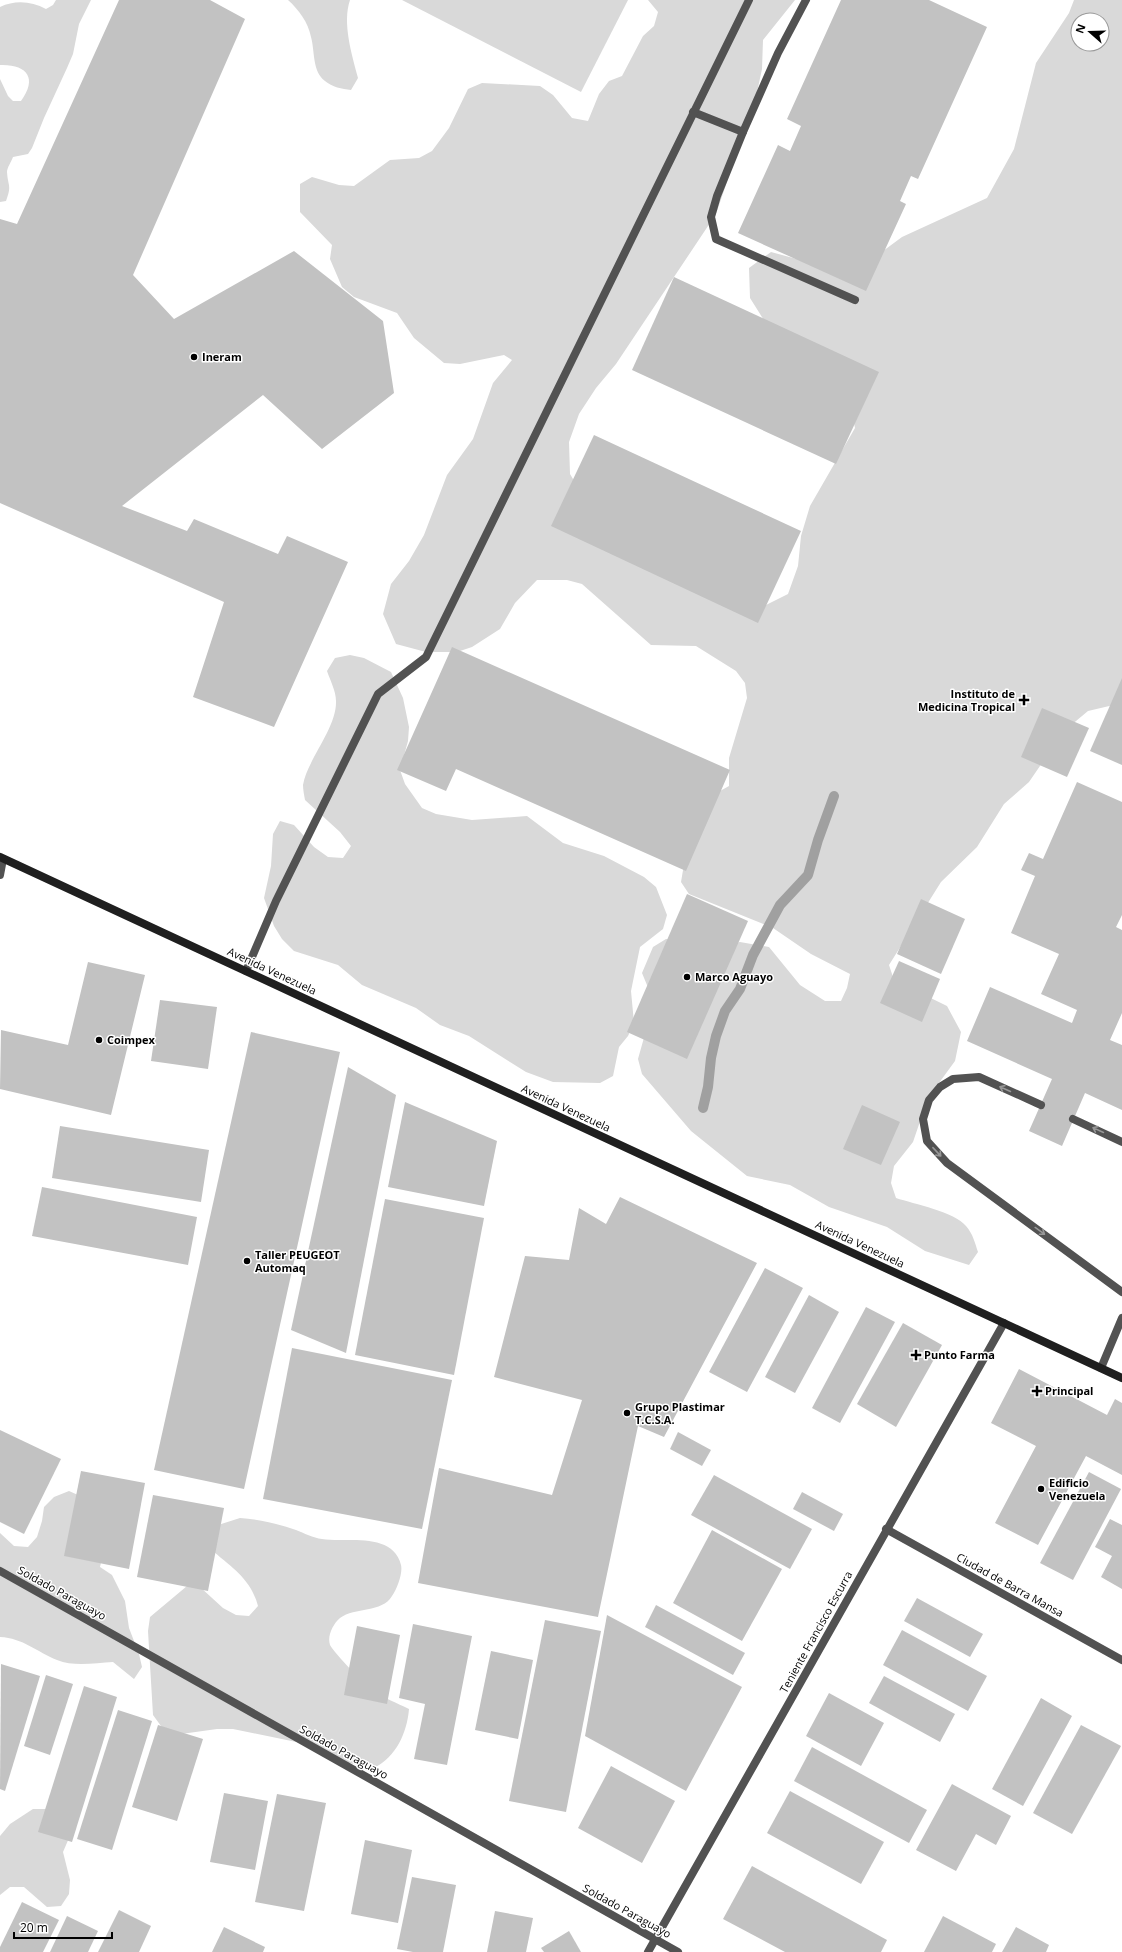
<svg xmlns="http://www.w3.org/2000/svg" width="1122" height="1952" font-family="'Open Sans',sans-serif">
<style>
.green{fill:#d9d9d9;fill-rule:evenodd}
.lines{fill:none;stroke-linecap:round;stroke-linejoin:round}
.stream{stroke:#a0a0a0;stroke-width:10}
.building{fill:#c2c2c2}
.service{stroke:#525252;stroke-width:8}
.minor{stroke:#525252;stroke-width:8}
.secondary{stroke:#1f1f1f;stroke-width:8}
.oneway{stroke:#979797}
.poi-dot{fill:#000;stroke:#fff;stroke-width:1.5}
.labels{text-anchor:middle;stroke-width:3;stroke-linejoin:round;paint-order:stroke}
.poi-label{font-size:11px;font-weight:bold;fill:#000;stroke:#fff;text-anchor:start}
.street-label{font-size:11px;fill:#000;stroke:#fff}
</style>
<rect width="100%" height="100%" fill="#fff"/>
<g class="green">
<path d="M56,0h35l-12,24 -6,30 -6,14 -23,50 -12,30 -4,6 -15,3c-2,5 -6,11 -6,15 1,15 5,13 -1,29l-6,1v-123l8,17 5,5h8c17,-23 6,-37 -21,-36v-58c15,-7 31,-6 46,2l7,-4z"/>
<path d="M288,0h62c-8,23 2,55 8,78l-7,12c-9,-1 -19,-3 -26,-9 -13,-10 -10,-30 -14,-44 -3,-15 -12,-27 -23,-37z"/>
<polygon points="402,0 628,0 581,92"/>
<path d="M648,0h147l-32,40 -1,29 -6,28 -40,117 -100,150 -20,24 -17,26 -10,28 1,32 15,25 177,108 26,-13 10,-28 3,-30 9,-30 45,-78 -12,-57 -76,-46 -17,-27 -1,-30 22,-16 81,22 50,-37 85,-39 27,-49 22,-86 33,-50 5,-13h48v703l-34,8 -24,20 -35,51 -25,22 -27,43 -36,35 -52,83 5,15 53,26 14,26 -6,29 -27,37 -15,44 -19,24 -3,17 5,15c18,6 59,14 70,28 7,8 9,17 12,26l-9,13 -44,-14 -38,-24 -58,-20 -39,-22 -43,-9 -56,-45 -49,-57 -4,-15 16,-57 -12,-29 11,-26 13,-8 16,1 28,8 30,-6 29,5 31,38 25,16h16l6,-13 3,-14 -39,-20 -38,-26 -84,-34 -8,-12 12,-71 11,-11 25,-14v-28l18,-60 -2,-15 -9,-12 -40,-25 -45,-1 -69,-61 -15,-4h-30l-22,23 -15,26 -28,18 -15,5h-31l-30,-8 -13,-30 8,-30 18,-23 15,-26 23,-60 26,-36 20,-56 19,-23 -8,-5 -44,9 -16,-1 -30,-25 -17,-25 -43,-16 -12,-10 -12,-28 2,-14 -32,-33v-28l12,-7 27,8 15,1 36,-26 29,-2 13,-7 17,-23 19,-39 14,-6 58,3 13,9 19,23 16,3 11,-27 10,-13 13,-5 21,-40 11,-10 4,-14zM1078,20h24v24h-24z"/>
<path d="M350,655l14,3 27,14 12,26 6,29 -1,14 -8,29 5,14 17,24 14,6 36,6 55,-4 36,27 41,13 40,21 12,10 11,28 -4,14 -23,18 -9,44 3,32 -6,13 -9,11 -6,29 -13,7 -47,-1 -27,-10 -57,-36 -29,-11 -24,-17 -54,-23 -24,-20 -44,-14 -12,-12 -8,-13 -10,-28 7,-32 2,-32 7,-13 14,4 20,22 14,10 15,1 8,-12 -11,-14 -35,-32c-1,-5 -2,-11 -2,-15 4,-25 34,-57 33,-84 0,-10 -6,-21 -9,-30l8,-13z"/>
<path d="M69,1491l27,12 7,51 -3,13 12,8 13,26 4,27 10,26 3,13 -8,12 -21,-17c-18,1 -39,5 -56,-2 -20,-8 -34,-22 -57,-23v-104l14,13 14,1 9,-10 5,-16 2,-14 10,-10z"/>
<path d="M240,1518c19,1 38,6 56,12 8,3 17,8 26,9 23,4 71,-8 79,26 2,8 -4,24 -9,31 -10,17 -37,11 -52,22 -7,6 -13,18 -10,27 4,8 36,41 44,46 10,7 23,12 35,18 -2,24 -13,48 -35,59l-30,-6 -38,-18 -73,-15h-16l-43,6 -13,-9 -8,-11 -5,-84 2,-14 37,-31 13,1 23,21 13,7 13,1 9,-10c-7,-26 -24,-37 -44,-54l1,-26z"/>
<polygon points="33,1809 62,1809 69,1838 63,1852 70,1880 69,1894 61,1906 47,1907 24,1887 10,1887 0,1895 0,1836 10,1824"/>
</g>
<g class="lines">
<polyline class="stream" points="703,1108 708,1087 711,1058 716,1036 725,1011 740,989 753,955 780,905 808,875 818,840 834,796"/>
</g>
<g class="building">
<polygon points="119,0 210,0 245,19 133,275 174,319 294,251 383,321 394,393 322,449 263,395 122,506 187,531 194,519 278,554 287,536 348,562 274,727 193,697 224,602 0,503 0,219 17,224"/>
<polygon points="841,0 929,0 987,27 918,179 911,176 900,201 906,204 866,291 738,233 778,145 790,151 801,126 787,119"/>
<polygon points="674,277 879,372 836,464 632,370"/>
<polygon points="594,435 801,531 758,623 551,526"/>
<polygon points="452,647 730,770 686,871 456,769 446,791 397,770"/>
<polygon points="1122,678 1122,765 1090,751"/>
<polygon points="1042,708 1089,728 1067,777 1021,757"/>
<polygon points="1077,782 1122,802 1122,915 1116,927 1122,930 1122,1013 1110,1040 1122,1045 1122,1110 1085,1093 1062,1146 1029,1131 1052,1079 967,1041 990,987 1072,1023 1077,1010 1041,994 1059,954 1011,933 1035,876 1021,870 1029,853 1043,859"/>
<polygon points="687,894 748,921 687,1059 627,1032"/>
<polygon points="921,899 965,919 941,974 897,954"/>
<polygon points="899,961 940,979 922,1022 880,1003"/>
<polygon points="88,962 145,975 111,1115 0,1089 1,1030 68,1045"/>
<polygon points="160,1000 217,1007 208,1069 151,1061"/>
<polygon points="251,1032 340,1052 244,1489 154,1470"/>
<polygon points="348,1067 396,1095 346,1353 291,1330"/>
<polygon points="405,1102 497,1141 484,1206 388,1187"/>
<polygon points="862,1105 900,1122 881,1165 843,1149"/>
<polygon points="60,1126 209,1150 201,1202 52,1178"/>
<polygon points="42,1187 197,1217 188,1265 32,1236"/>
<polygon points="620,1197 757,1263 664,1437 638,1426 598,1617 418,1583 439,1468 552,1495 582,1400 494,1377 525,1256 569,1260 579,1208 606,1224"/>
<polygon points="385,1199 484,1218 454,1375 355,1355"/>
<polygon points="765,1268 803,1288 747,1392 709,1372"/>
<polygon points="809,1295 839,1312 795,1393 765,1377"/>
<polygon points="866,1307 895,1322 840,1423 812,1408"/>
<polygon points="903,1323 942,1345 896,1427 857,1404"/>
<polygon points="292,1348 452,1380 422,1529 263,1499"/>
<polygon points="1019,1369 1107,1415 1115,1399 1122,1403 1122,1475 1086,1456 1038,1545 995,1523 1036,1446 991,1423"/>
<polygon points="0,1430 61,1459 24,1534 0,1522"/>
<polygon points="678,1432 711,1450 702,1466 670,1449"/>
<polygon points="81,1471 145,1483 129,1569 64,1556"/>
<polygon points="1089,1472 1121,1489 1073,1580 1040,1563"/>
<polygon points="714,1475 812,1529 790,1569 691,1515"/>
<polygon points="802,1492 843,1514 834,1531 793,1509"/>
<polygon points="153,1495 224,1508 208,1591 137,1577"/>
<polygon points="1110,1519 1122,1525 1122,1589 1101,1577 1112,1556 1095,1547"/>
<polygon points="712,1530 782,1569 742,1641 673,1603"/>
<polygon points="917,1598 983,1634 970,1657 904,1621"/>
<polygon points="656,1605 745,1653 733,1675 645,1627"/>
<polygon points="607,1615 742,1687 686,1791 585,1736"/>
<polygon points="545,1620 601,1631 566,1812 509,1801"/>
<polygon points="413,1624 472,1636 447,1765 414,1759 425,1704 399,1698"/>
<polygon points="357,1626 400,1635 387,1704 344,1695"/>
<polygon points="902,1630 987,1676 968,1711 883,1665"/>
<polygon points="491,1651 533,1660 518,1739 475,1730"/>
<polygon points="1,1664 40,1676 5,1791 0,1789"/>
<polygon points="46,1675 73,1684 50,1755 24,1746"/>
<polygon points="884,1676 955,1714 940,1742 869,1703"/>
<polygon points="84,1686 117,1697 72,1842 38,1832"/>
<polygon points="829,1693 884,1723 861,1766 806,1736"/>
<polygon points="1041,1698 1072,1716 1023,1806 992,1789"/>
<polygon points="118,1710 152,1721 112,1850 77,1839"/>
<polygon points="158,1725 203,1739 177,1821 132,1807"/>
<polygon points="1081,1725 1121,1746 1072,1834 1033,1813"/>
<polygon points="812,1747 927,1810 909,1843 794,1781"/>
<polygon points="611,1766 675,1801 642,1863 578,1828"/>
<polygon points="952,1784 1011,1816 996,1845 976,1834 956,1871 916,1850"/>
<polygon points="790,1791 884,1842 861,1884 767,1833"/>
<polygon points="224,1793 268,1801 255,1870 210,1862"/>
<polygon points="277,1794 326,1803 304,1911 255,1902"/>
<polygon points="365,1840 412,1850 398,1923 351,1914"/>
<polygon points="752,1866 887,1940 881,1952 785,1952 723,1919"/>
<polygon points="412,1877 456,1885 443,1952 413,1952 397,1949"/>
<polygon points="22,1902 59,1920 43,1952 0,1952 0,1947"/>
<polygon points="119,1910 151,1926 139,1952 98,1952"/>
<polygon points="495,1911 533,1918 526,1952 487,1952"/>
<polygon points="67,1916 98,1931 88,1952 50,1952"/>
<polygon points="943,1916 996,1944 992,1952 924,1952"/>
<polygon points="224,1927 265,1947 263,1952 212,1952"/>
<polygon points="1016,1927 1049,1945 1046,1952 1002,1952"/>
<polygon points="569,1931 581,1952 544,1952 541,1948"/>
</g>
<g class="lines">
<g class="service">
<polyline points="693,112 743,132 778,53 806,0"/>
<polyline points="743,132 717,196 711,217 716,239 855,300"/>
<polyline points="246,971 276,901 378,694 426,657 749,0"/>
<polyline points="1041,1105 979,1077 953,1079 940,1087 929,1100 923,1119 927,1141 947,1163 1122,1292"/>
<polyline points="1073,1119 1122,1142"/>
<polyline points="1101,1368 1122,1318"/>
</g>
<g class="minor">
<polyline points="0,875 3,859"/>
<polyline points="886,1529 1122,1660"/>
<polyline points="0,1571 678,1952"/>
<polyline points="648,1952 1004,1323"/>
</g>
<polyline class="secondary" points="0,857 1122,1378"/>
</g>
<defs><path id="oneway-shaft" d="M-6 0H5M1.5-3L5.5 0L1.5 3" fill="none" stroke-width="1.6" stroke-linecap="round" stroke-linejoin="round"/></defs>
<g class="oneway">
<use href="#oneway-shaft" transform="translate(1005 1089) rotate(-156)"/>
<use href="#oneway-shaft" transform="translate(1098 1130) rotate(-155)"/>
<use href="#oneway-shaft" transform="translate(937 1152) rotate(47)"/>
<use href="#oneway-shaft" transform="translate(1040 1231) rotate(36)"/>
</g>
<g class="poi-dot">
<circle cx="194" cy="357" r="4"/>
<path d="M1022 694h4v4h4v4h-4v4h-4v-4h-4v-4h4z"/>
<circle cx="687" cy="977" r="4"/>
<circle cx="99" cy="1040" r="4"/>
<circle cx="247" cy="1261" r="4"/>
<path d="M914 1349h4v4h4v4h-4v4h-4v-4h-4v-4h4z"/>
<path d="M1035 1385h4v4h4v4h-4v4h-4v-4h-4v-4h4z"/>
<circle cx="627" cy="1413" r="4"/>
<circle cx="1041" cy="1489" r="4"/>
</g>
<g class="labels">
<g class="poi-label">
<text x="202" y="361">Ineram</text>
<text x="1015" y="698" text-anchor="end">Instituto de<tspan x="1015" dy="13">Medicina Tropical</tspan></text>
<text x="695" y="981">Marco Aguayo</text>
<text x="107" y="1044">Coimpex</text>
<text x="255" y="1259">Taller PEUGEOT<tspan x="255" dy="13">Automaq</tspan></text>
<text x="924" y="1359">Punto Farma</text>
<text x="1045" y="1395">Principal</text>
<text x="635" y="1411">Grupo Plastimar<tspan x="635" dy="13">T.C.S.A.</tspan></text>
<text x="1049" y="1487">Edificio<tspan x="1049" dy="13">Venezuela</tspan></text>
</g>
<g class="street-label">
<text transform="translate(272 971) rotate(25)" y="4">Avenida Venezuela</text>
<text transform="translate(566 1108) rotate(25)" y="4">Avenida Venezuela</text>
<text transform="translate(860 1244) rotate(25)" y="4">Avenida Venezuela</text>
<text transform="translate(1010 1585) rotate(29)" y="4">Ciudad de Barra Mansa</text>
<text transform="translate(62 1593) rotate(29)" y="4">Soldado Paraguayo</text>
<text transform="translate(816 1632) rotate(-61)" y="4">Teniente Francisco Escurra</text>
<text transform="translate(344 1752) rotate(29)" y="4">Soldado Paraguayo</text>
<text transform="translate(627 1911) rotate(29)" y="4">Soldado Paraguayo</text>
</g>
</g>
<g transform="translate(1090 32) rotate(290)"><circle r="19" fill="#ffffff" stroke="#999999"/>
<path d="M0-3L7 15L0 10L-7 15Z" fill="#000000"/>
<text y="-6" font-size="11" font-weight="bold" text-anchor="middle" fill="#000000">N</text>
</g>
<path d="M14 1932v6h98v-6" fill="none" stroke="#000000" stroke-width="2"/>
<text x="20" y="1932" font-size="12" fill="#000000" stroke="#ffffff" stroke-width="3" paint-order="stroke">20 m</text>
</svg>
